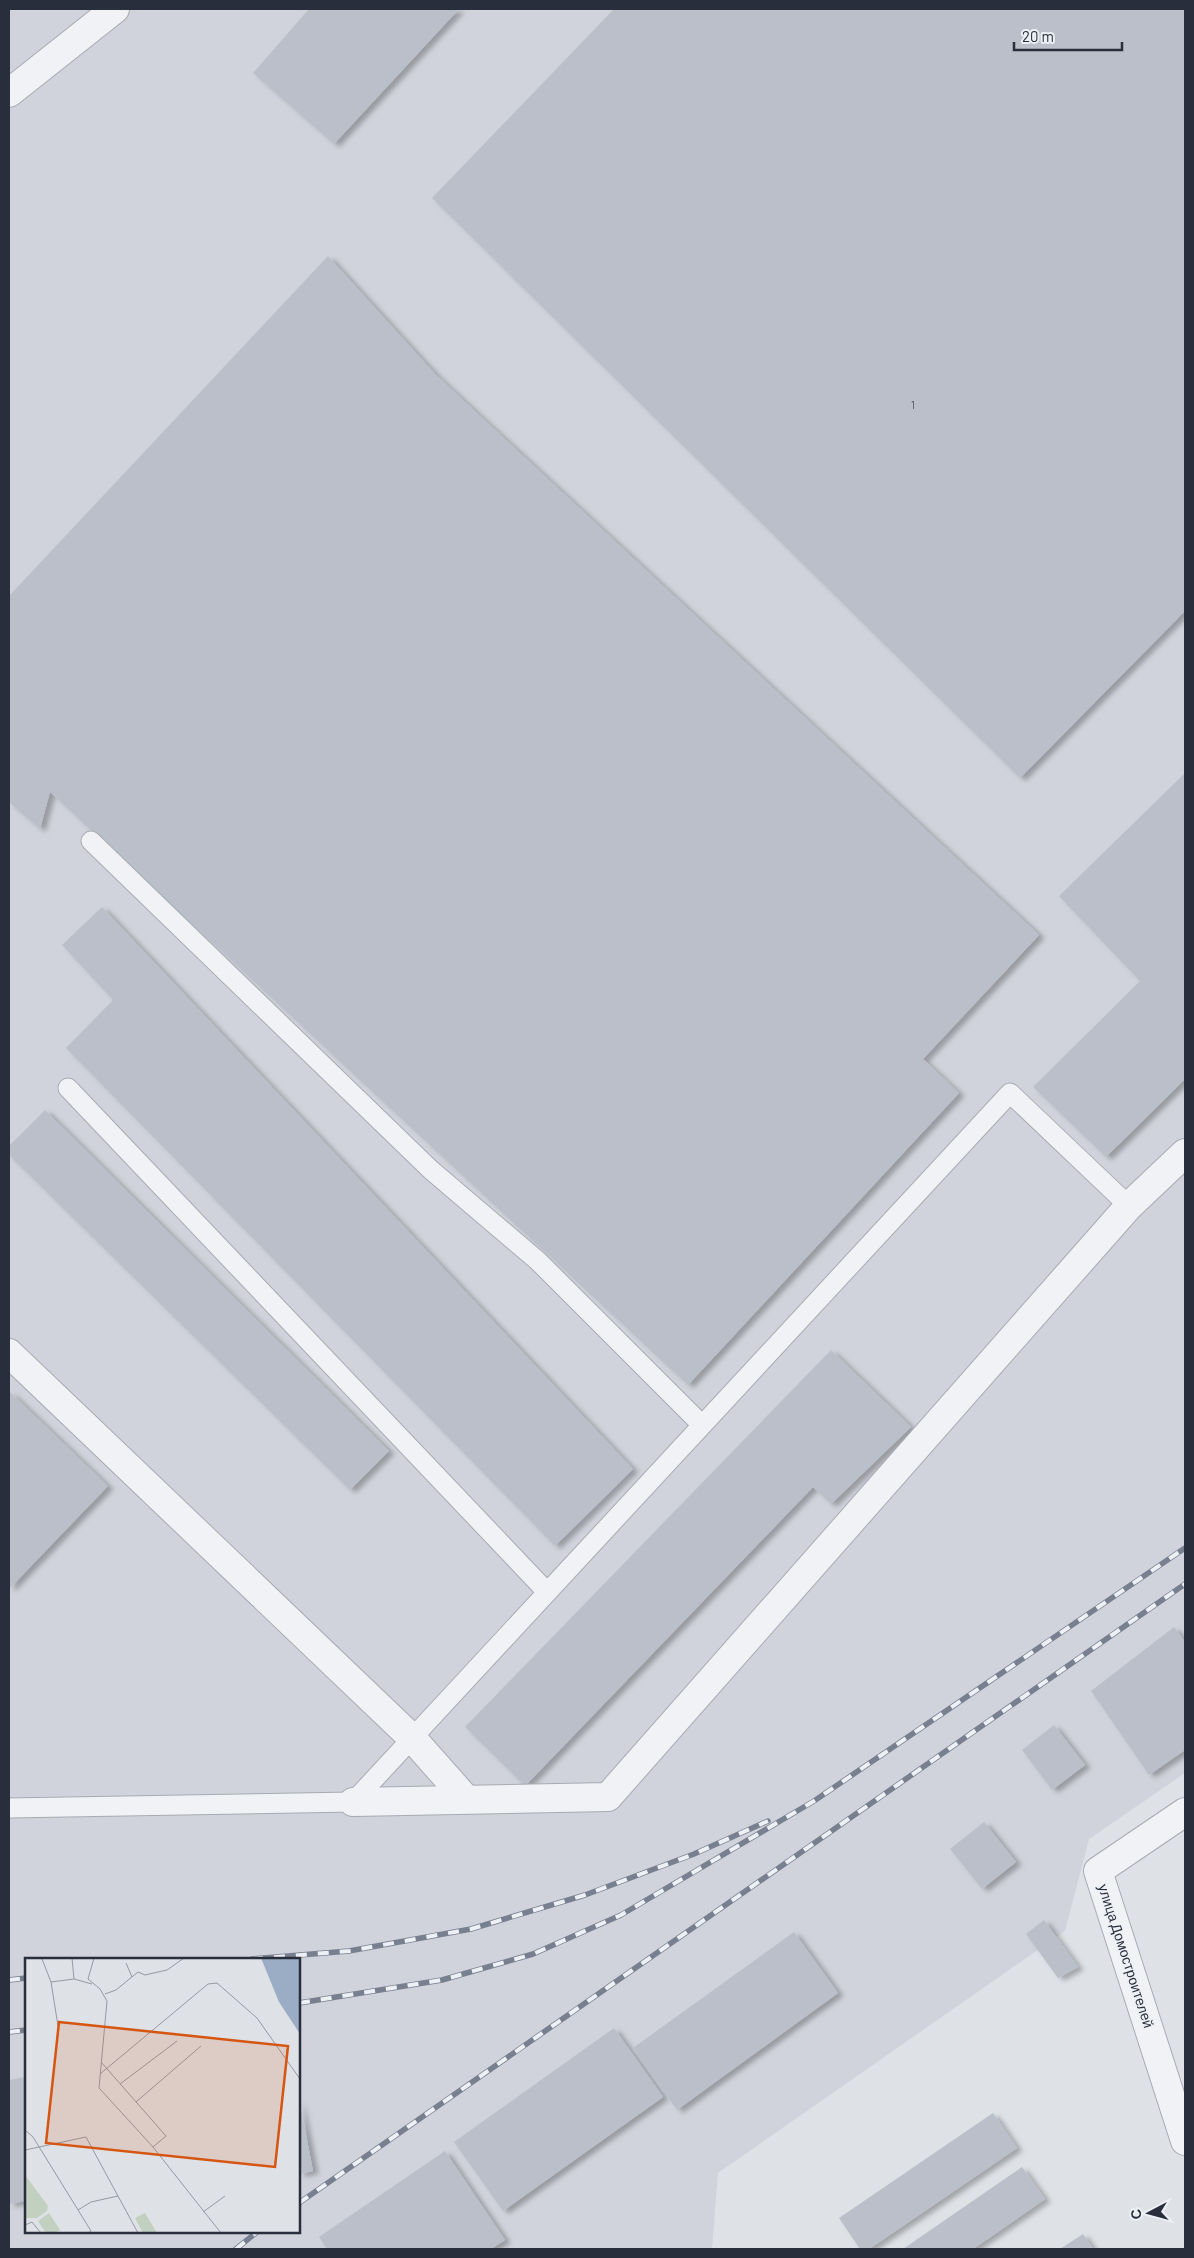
<svg xmlns="http://www.w3.org/2000/svg" width="1194" height="2258" font-family="Barlow,sans-serif">
<style>
.built{fill:#d0d3db;fill-rule:evenodd}
.building{fill:#bbbfc9;filter:url(#shadow)}
.lines{fill:none;stroke-linecap:round;stroke-linejoin:round}
.lane-casing{stroke:#a7abb3;stroke-width:21}
.street-casing{stroke:#a7abb3;stroke-width:30}
.lane{stroke:#f0f2f5;stroke-width:19}
.street{stroke:#f0f2f5;stroke-width:28}
.rail-casing{stroke:#787f8f;stroke-width:5.5}
.rail{stroke:#edf0f4;stroke-width:4;stroke-dasharray:11;stroke-linecap:butt}
.labels{text-anchor:middle;stroke-width:4;stroke-linejoin:round;paint-order:stroke}
.number-label{font-size:11px;fill:#4d525f}
.street-label{font-size:14px;fill:#282e3c;stroke:#edf0f4}
.inset-road{fill:none;stroke:#9599a2;stroke-width:1}
.view{fill:#d55511;fill-opacity:0.15;stroke:#d55511;stroke-width:2.5}
.inset-edge{fill:none;stroke:#282e3c;stroke-width:2.5}
</style>
<defs>
<filter id="shadow"><feDropShadow dx="5.5" dy="3" stdDeviation="2.5" flood-color="#0004"/></filter>
</defs>
<rect width="100%" height="100%" fill="#dee1e6"/>
<path class="built" d="M9,9h1176v1764l-96,66 -24,92 -347,242 -6,76h-703zM26,1959h273v273h-273z"/>
<g class="building">
<polygon points="309,9 459,9 334,144 253,73"/>
<polygon points="614,9 1185,9 1185,611 1020,778 432,198"/>
<polygon points="328,256 436,375 1039,935 923,1059 959,1093 688,1385 50,792 40,829 9,802 9,596"/>
<polygon points="1185,773 1185,1079 1106,1157 1033,1087 1140,981 1059,896"/>
<polygon points="102,907 633,1469 555,1546 66,1048 113,1000 62,945"/>
<polygon points="45,1110 389,1451 350,1490 9,1155 9,1146"/>
<polygon points="831,1350 911,1427 831,1504 813,1487 525,1786 465,1727"/>
<polygon points="9,1391 108,1486 9,1589"/>
<polygon points="1174,1627 1185,1642 1185,1750 1149,1775 1091,1691"/>
<polygon points="1054,1725 1085,1765 1052,1790 1022,1750"/>
<polygon points="984,1822 1016,1862 982,1889 950,1849"/>
<polygon points="1044,1920 1078,1967 1058,1978 1026,1934"/>
<polygon points="794,1932 838,1993 677,2110 633,2048"/>
<polygon points="614,2028 663,2097 503,2211 454,2142"/>
<polygon points="26,2077 26,2201 9,2204 9,2080"/>
<polygon points="299,2099 313,2171 299,2174"/>
<polygon points="993,2113 1017,2148 869,2249 860,2249 839,2218"/>
<polygon points="445,2151 505,2240 491,2249 327,2249 319,2237"/>
<polygon points="1022,2167 1045,2199 973,2249 903,2249"/>
<polygon points="1083,2234 1093,2249 1060,2249"/>
</g>
<g class="lines">
<g class="lane-casing">
<g id="lane">
<polyline points="91,841 431,1170 538,1261 702,1425"/>
<polyline points="68,1088 547,1592"/>
<polyline points="9,1808 353,1802 1010,1093 1129,1206"/>
</g>
</g>
<g class="street-casing">
<g id="street">
<polyline points="9,93 115,9"/>
<polyline points="9,1353 412,1738 466,1799"/>
<polyline points="353,1802 608,1797 1129,1206 1185,1153"/>
<polyline points="1185,1812 1098,1871 1185,2141"/>
</g>
</g>
<use href="#lane" class="lane"/>
<use href="#street" class="street"/>
<g class="rail-casing">
<g id="rail">
<polyline points="252,1959 349,1951 471,1929 585,1895 694,1854 768,1821"/>
<polyline points="9,1980 26,1978"/>
<polyline points="299,2003 442,1980 533,1954 621,1915 814,1801 1185,1548"/>
<polyline points="9,2032 26,2030"/>
<polyline points="299,2203 1185,1584"/>
<polyline points="236,2249 257,2232"/>
</g>
</g>
<use href="#rail" class="rail"/>
</g>
<g class="labels">
<g class="number-label">
<text x="913" y="409">1</text>
</g>
<g class="street-label">
<text transform="translate(1126 1956) rotate(72)" y="5">улица Домостроителей</text>
</g>
</g>
<g transform="translate(25 1958)">
<rect width="275" height="275" fill="#dee1e6"/>
<path d="M0,217l23,31 -1,5 -10,7h-12zM24,255l11,17 -5,3h-9l-8,-12zM120,255l12,20h-14l-8,-15z" fill="#c2d0bf"/>
<path d="M236,0h39v76l-21,-32z" fill="#9bacc5"/>
<path class="inset-road" d="M47,0l2,21M69,0l-6,21 12,10 7,12 -8,87 54,59 68,86M17,1l9,23 23,-3 18,5M101,5l6,14M26,24l7,44M80,36l11,-4 22,-18 7,3 22,-5 17,-12M76,104l65,74 -13,11M75,116l108,-90 9,-1 40,35 43,61M95,126l57,-43M111,144l65,-56M0,172l8,7 58,94 -3,2M0,192l61,-13 52,96M53,252l13,-8 27,-6M178,254l22,-16M0,267l7,-3 9,11"/>
<path class="view" d="M34,64l229,24 -13,121 -229,-24z"/>
<rect width="275" height="275" class="inset-edge"/>
</g>
<rect width="1194" height="2258" fill="none" stroke="#282e3c" stroke-width="20"/>
<g transform="translate(1149 2213) rotate(264)" stroke="#edf0f4" stroke-width="4" paint-order="stroke">
<path d="M0-4L9 19L0 12L-9 19Z" fill="#282e3c"/>
<text y="-8" font-size="14" font-weight="bold" text-anchor="middle" fill="#282e3c">С</text>
</g>
<path d="M1014 42v8h108v-8" fill="none" stroke="#282e3c" stroke-width="2.5"/>
<text x="1022" y="42" font-size="15" fill="#282e3c" stroke="#edf0f4" stroke-width="4" paint-order="stroke">20 m</text>
</svg>
